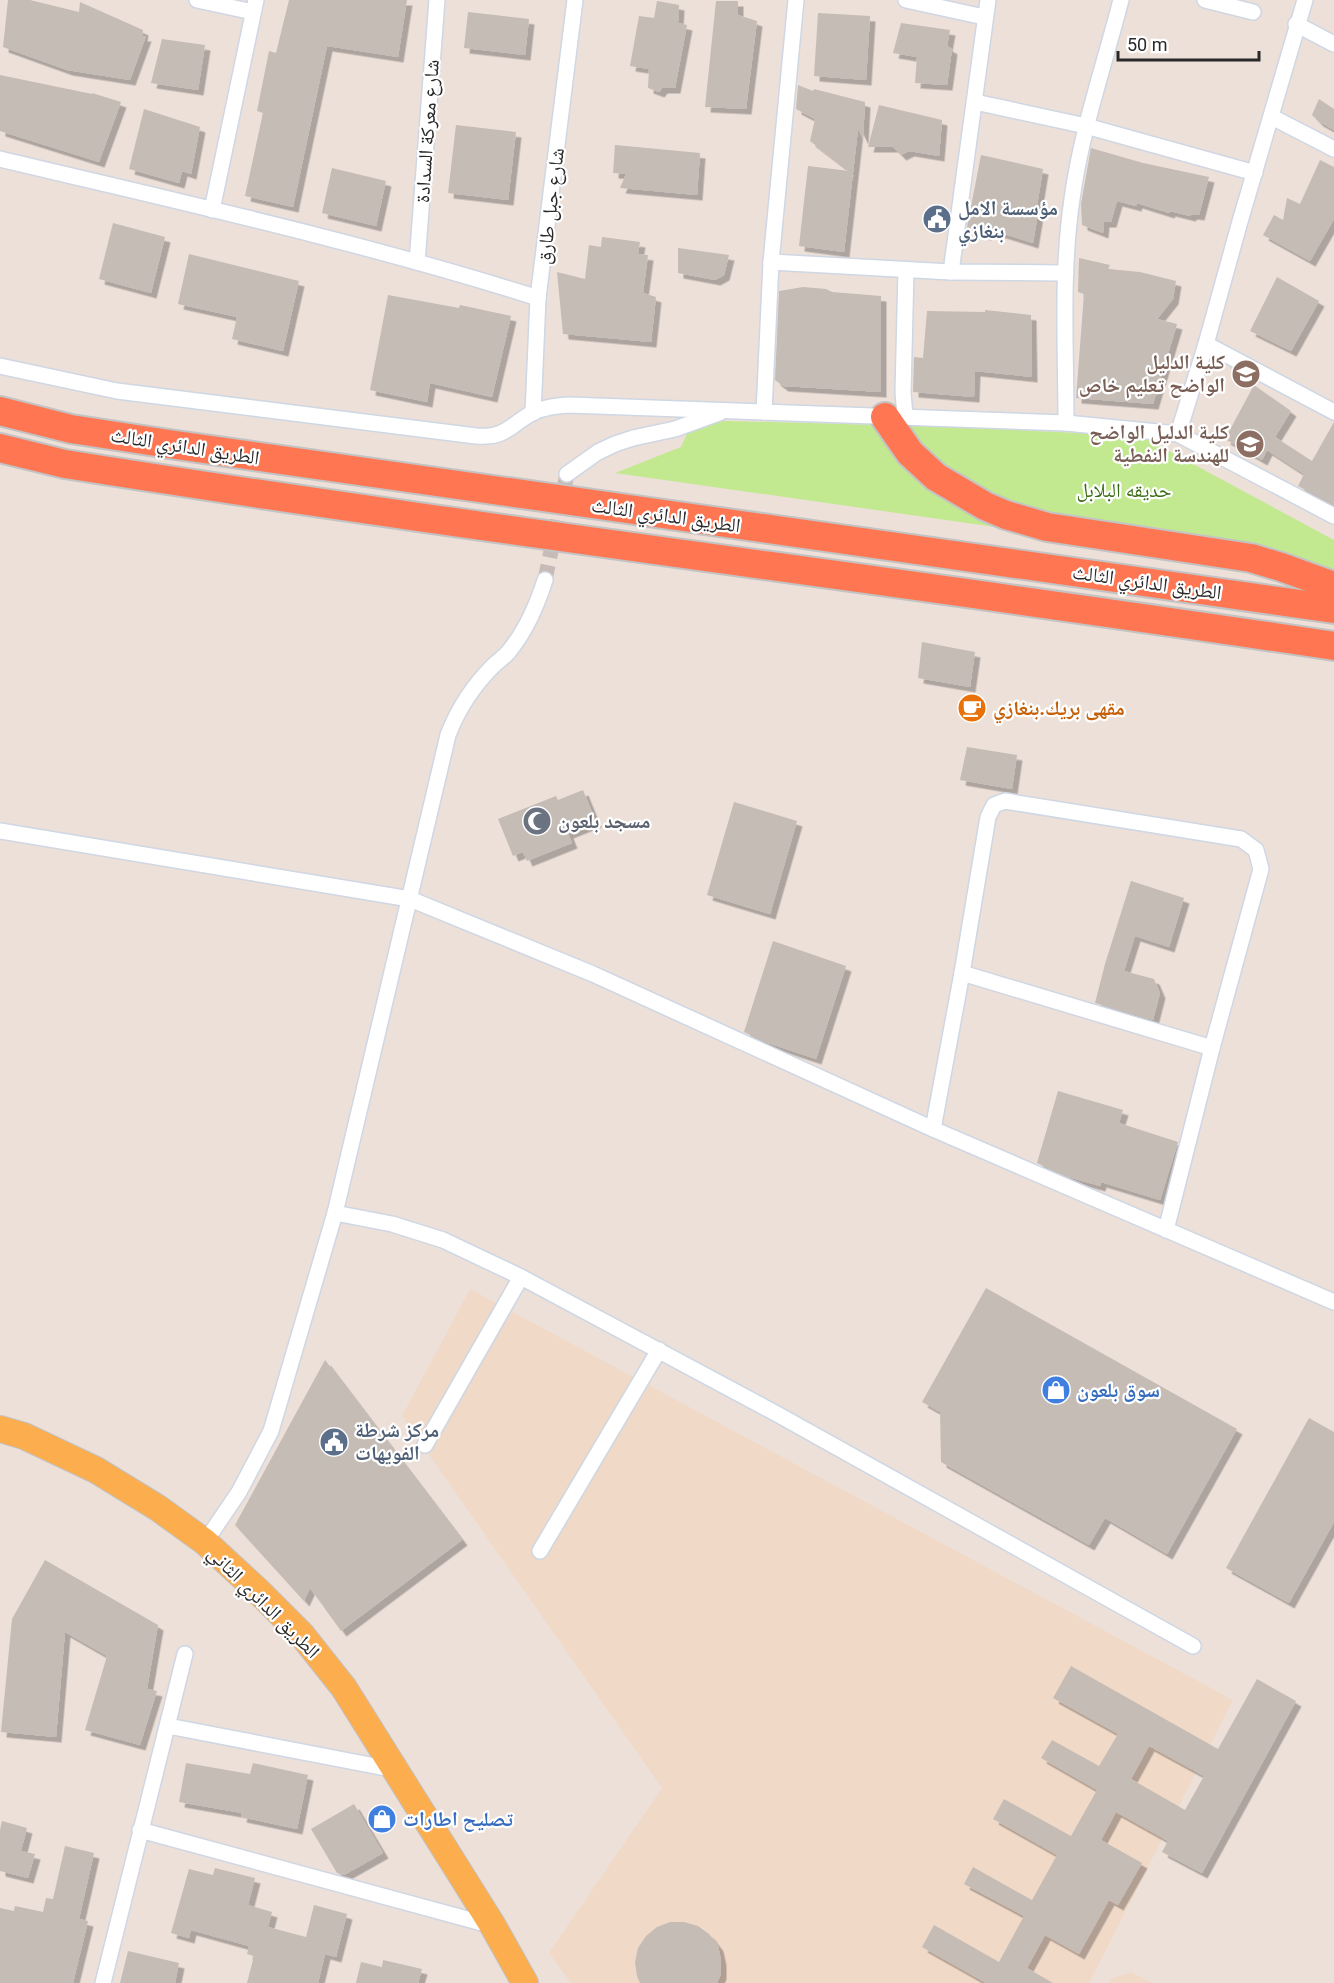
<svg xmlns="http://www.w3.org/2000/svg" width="1334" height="1983" font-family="Roboto,'Noto Naskh Arabic',sans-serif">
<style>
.education{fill:#f0d9c7}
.green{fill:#c2e990}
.building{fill:#c4bcb5;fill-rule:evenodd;filter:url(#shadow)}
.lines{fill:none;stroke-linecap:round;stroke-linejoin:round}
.street-tunnel{stroke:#c6bbb6;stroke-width:15;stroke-dasharray:15 8;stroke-linecap:butt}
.street-casing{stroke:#ced7e3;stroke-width:18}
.primary-casing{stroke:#c3c3c3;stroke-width:28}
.highway-casing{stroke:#c3c3c3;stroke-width:32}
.street{stroke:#fff;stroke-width:15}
.primary{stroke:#fcad4e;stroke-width:26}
.highway{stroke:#ff7652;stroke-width:28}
.labels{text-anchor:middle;stroke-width:4.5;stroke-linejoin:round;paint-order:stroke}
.street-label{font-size:20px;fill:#292929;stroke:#fff}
.service-label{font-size:20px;font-weight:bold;fill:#4e5e75;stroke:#fff;text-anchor:start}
.education-label{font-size:20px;font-weight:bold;fill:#785e54;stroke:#fff;text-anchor:end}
.park-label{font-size:20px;fill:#396b13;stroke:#fff}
.food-label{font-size:20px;font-weight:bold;fill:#c56008;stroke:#fff;text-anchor:start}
.worship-label{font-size:20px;font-weight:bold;fill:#5b616d;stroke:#fff;text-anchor:start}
.shop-label{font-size:20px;font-weight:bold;fill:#366cbe;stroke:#fff;text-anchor:start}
</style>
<defs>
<filter id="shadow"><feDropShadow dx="5.5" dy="5.5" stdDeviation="0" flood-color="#0004"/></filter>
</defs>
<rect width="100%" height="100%" fill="#ede0d9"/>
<g class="education">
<polygon points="470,1289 1233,1700 1089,1983 571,1983 549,1953 662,1788 402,1416"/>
<polygon points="1131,1972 1152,1983 1109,1983 1112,1978"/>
</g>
<polygon class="green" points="693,420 957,427 1141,436 1334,540 1334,575 615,473 681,447"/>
<g class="building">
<polygon points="8,0 30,0 79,12 80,2 143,30 142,36 146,36 130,80 67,70 3,47"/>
<polygon points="289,0 407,0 398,57 327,46 293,207 245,196 263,113 257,111 269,51 276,53"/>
<polygon points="657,1 679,5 678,23 687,25 675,88 662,88 659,92 648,88 649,69 630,66 639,16 654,18"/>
<polygon points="716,1 738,1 738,15 757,21 746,109 705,107"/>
<polygon points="468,12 529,19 525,55 464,48"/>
<polygon points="818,13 870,16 866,80 814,76"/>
<polygon points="901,23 950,30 947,46 952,49 947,85 915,83 917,57 893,53"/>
<polygon points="162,39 205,45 198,90 151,83"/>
<polygon points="0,75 92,94 92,93 121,102 99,162 0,131"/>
<polygon points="798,85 813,91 814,89 865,102 863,139 858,129 844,252 799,246 808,166 849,171 810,141 815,119 796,109"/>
<polygon points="1319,99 1334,109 1334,130 1318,121 1312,115"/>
<polygon points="879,105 942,120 939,156 909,151 901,155 893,147 868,147"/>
<polygon points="144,109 200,127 191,174 182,171 179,183 129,169"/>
<polygon points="456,125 516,132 508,200 448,193"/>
<polygon points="615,145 700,153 697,195 620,188 626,174 613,173"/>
<polygon points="1091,148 1143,163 1209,177 1199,215 1192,214 1190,216 1170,211 1169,213 1137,203 1136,206 1117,201 1111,222 1104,222 1103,233 1082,225 1081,204"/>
<polygon points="981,155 1043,169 1036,212 1038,213 1033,243 991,230 986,235 967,227"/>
<polygon points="1320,160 1334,167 1334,219 1310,261 1263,235 1274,215 1283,220 1287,198 1300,204"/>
<polygon points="332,168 386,181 376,226 322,213"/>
<polygon points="113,223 165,237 151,293 99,279"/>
<polygon points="602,237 640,242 638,254 648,255 643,293 656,297 651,342 563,334 557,272 585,279 589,245 601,247"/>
<polygon points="678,248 729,255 724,275 715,280 678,273"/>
<polygon points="189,254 299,281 283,351 232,339 237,317 178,304"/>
<polygon points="1079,258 1110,265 1108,269 1140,272 1176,281 1173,299 1157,319 1177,324 1153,404 1076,398 1084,294 1078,292"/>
<polygon points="1277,277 1319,301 1291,351 1250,331"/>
<polygon points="803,287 826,289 832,292 881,296 881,392 783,386 775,380 779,291"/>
<polygon points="388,295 459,308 460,305 511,316 492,397 430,383 427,402 370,390"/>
<polygon points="985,310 1031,315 1032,377 975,371 974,397 913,392 914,357 923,358 927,311 985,312"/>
<polygon points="1254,385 1291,411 1275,437 1312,461 1334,422 1334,505 1298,486 1304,474 1267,450 1262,460 1225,439"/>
<polygon points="922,642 975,652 970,687 918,678"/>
<polygon points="967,747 1017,755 1012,789 960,780"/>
<polygon points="583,790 596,822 568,833 572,843 527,861 523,852 513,856 498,819 556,796 558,800"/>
<polygon points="734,802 797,821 770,914 707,895"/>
<polygon points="1131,881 1184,898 1169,947 1135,936 1124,971 1154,979 1160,993 1153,1020 1095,1003 1105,964"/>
<polygon points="773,941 846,966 816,1059 768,1043 744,1032"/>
<polygon points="1058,1091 1123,1110 1119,1123 1178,1142 1160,1200 1101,1182 1100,1186 1068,1177 1037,1163"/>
<polygon points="986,1288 1237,1429 1167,1554 1105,1518 1089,1545 941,1462 940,1412 922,1402"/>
<polygon points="325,1360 462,1540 341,1631 310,1588 304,1601 235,1525"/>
<polygon points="1309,1418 1334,1432 1334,1522 1289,1603 1226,1568"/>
<polygon points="45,1560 158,1625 147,1689 157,1691 140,1745 85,1730 107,1656 65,1632 56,1737 1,1732 12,1619"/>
<path d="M1071,1666l147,83 39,-70 39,22 -94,172 -40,-21 6,-11 -52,-29 -15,28 41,23 -24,42 -9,-5 -30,54 -34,-19 -18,33 26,15h-67l-64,-36 12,-22 65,37 25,-46 -60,-32 9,-17 59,33 25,-45 -64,-36 11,-20 67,37 26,-46 -56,-32 11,-18 47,26 19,-32 -65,-36zM1149,1746l55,30 -19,34 -54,-31z"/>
<polygon points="186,1763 250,1774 253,1763 308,1775 297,1829 241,1817 242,1813 179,1802"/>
<polygon points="354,1804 383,1853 344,1875 337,1873 311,1829"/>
<polygon points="2,1821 27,1828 21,1851 35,1854 28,1878 0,1871 0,1830"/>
<polygon points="65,1846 94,1853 79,1919 88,1921 73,1983 0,1983 0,1908 14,1911 15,1906 43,1912 46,1898 53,1899"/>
<polygon points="215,1868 255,1878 248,1905 272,1912 268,1927 306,1937 314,1905 347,1914 336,1957 325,1954 318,1983 247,1983 254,1956 247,1954 249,1946 191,1930 189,1938 171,1933 189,1869 213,1875"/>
<polygon points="670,1922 684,1922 698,1926 709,1934 718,1946 721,1960 721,1974 717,1983 640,1983 637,1976 635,1962 638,1948 646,1936 657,1927"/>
<polygon points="128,1951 179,1963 175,1983 120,1983"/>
<polygon points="383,1960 422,1969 418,1983 356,1983 361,1962 382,1967"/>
</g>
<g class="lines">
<polyline class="street-tunnel" points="545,580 567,474"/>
<g class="street-casing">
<g id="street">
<polyline points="197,0 253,12"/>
<polyline points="796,0 771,262 951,272 1066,273"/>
<polyline points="906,0 984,17"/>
<polyline points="1205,0 1253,12"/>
<polyline points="1296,24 1334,44"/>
<polyline points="975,102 1086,126 1255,173"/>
<polyline points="1272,117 1334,149"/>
<path d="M0,159c180,43 362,83 538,139"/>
<polyline points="212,210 256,0"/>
<polyline points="417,262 437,0"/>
<polyline points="951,272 988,0"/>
<polyline points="1206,344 1334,412"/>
<path d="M0,366l117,25 359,45c30,2 33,-10 56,-23 12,-6 24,-7 37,-8l497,18 112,11 156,82"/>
<polyline points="764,412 771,262"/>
<polyline points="533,413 538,298 575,0"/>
<polyline points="905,417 903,392 906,270"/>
<path d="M1066,423c0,-74 -5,-150 6,-224 9,-67 32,-133 49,-199"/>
<polyline points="1178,434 1206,344 1239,225 1305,0"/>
<polyline points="567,474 598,452 615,444 633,438 675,429 719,413"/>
<polyline points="0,831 410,899 593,974 933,1129 1334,1302"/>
<polyline points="962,973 1212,1048"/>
<polyline points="933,1129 962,973 988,817 994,805 1005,801 1241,839 1256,850 1261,869 1212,1048 1166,1230"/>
<polyline points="335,1213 392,1224 443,1240 521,1277 777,1414 1193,1646"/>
<polyline points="425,1445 521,1277"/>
<path d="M205,1542l34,-50 32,-61 64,-218 113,-478c10,-26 25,-49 45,-69 6,-6 13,-10 17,-16 17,-21 27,-45 35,-70"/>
<polyline points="540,1551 659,1350"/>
<polyline points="168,1726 396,1770"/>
<polyline points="140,1830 493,1926"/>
<polyline points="103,1983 185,1654"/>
</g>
</g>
<g class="primary-casing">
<polyline id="primary" points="0,1429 24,1436 96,1470 158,1508 205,1542 257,1590 302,1635 344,1688 493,1926 525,1983"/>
</g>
<g class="highway-casing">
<g id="highway">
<polyline points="0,411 71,429 169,444 1334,609"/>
<polyline points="885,417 910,453 936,477 985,506 1006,515 1047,527 1251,558 1281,567 1334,586"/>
<path d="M0,448l65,16c422,67 846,118 1269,182"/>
</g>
</g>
<use href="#street" class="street"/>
<use href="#primary" class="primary"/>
<use href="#highway" class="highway"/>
</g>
<defs>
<g id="civic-disc" transform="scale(1.5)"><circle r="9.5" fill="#5c6f8a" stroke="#fff"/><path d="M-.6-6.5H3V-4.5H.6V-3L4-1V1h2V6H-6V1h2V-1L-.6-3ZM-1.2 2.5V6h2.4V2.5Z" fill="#fff"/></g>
<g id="university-disc" transform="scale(1.5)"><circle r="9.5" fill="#8d6e63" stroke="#fff"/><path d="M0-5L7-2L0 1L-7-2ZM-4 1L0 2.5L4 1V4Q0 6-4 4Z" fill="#fff"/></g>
<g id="cafe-disc" transform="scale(1.5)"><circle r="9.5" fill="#e8710a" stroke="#fff"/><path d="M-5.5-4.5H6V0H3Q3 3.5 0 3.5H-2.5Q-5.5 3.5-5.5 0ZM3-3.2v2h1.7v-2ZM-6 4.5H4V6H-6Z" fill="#fff"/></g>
<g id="mosque-disc" transform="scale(1.5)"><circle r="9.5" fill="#6b7280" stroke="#fff"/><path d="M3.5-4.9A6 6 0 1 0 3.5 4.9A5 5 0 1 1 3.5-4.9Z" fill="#fff"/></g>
<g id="shop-disc" transform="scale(1.5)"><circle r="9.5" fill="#3f7fe0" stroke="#fff"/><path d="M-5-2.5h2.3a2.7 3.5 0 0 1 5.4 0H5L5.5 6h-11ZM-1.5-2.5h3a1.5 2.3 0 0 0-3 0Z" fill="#fff"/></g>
</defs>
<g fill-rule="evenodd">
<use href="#civic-disc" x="937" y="219"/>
<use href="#university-disc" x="1246" y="374"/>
<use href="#university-disc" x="1250" y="444"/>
<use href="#cafe-disc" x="972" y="708"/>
<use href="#mosque-disc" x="537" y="821"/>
<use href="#shop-disc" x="1056" y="1390"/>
<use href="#civic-disc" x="334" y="1442"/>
<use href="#shop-disc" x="382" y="1819"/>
</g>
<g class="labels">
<g class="street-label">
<text transform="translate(427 131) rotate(-86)" y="7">شارع معركة السدادة</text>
<text transform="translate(550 206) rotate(-83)" y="7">شارع جبل طارق</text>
<text transform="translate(185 446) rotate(9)" y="7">الطريق الدائري الثالث</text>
<text transform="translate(666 515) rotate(8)" y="7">الطريق الدائري الثالث</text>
<text transform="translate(1147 582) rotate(8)" y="7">الطريق الدائري الثالث</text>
<text transform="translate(264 1602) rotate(45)" y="7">الطريق الدائري الثاني</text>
</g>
<g class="service-label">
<text x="958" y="215">مؤسسة الامل<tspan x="958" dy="23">بنغازي</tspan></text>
<text x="355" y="1437">مركز شرطة<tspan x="355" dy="23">الفويهات</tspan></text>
</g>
<g class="education-label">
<text x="1225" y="369">كلية الدليل<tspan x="1225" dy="23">الواضح تعليم خاص</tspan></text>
<text x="1229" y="439">كلية الدليل الواضح<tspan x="1229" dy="23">للهندسة النفطية</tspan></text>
</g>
<g class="park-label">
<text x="1124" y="497">حديقه البلابل</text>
</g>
<g class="food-label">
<text x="993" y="715">مقهى بريك.بنغازي</text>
</g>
<g class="worship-label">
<text x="558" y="828">مسجد بلعون</text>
</g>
<g class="shop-label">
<text x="1077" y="1397">سوق بلعون</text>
<text x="403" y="1826">تصليح اطارات</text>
</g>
</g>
<path d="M1118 51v9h141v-9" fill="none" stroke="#292929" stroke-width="3"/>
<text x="1127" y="51" font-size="18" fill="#292929" stroke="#ffffff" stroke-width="4.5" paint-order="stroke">50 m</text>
</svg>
